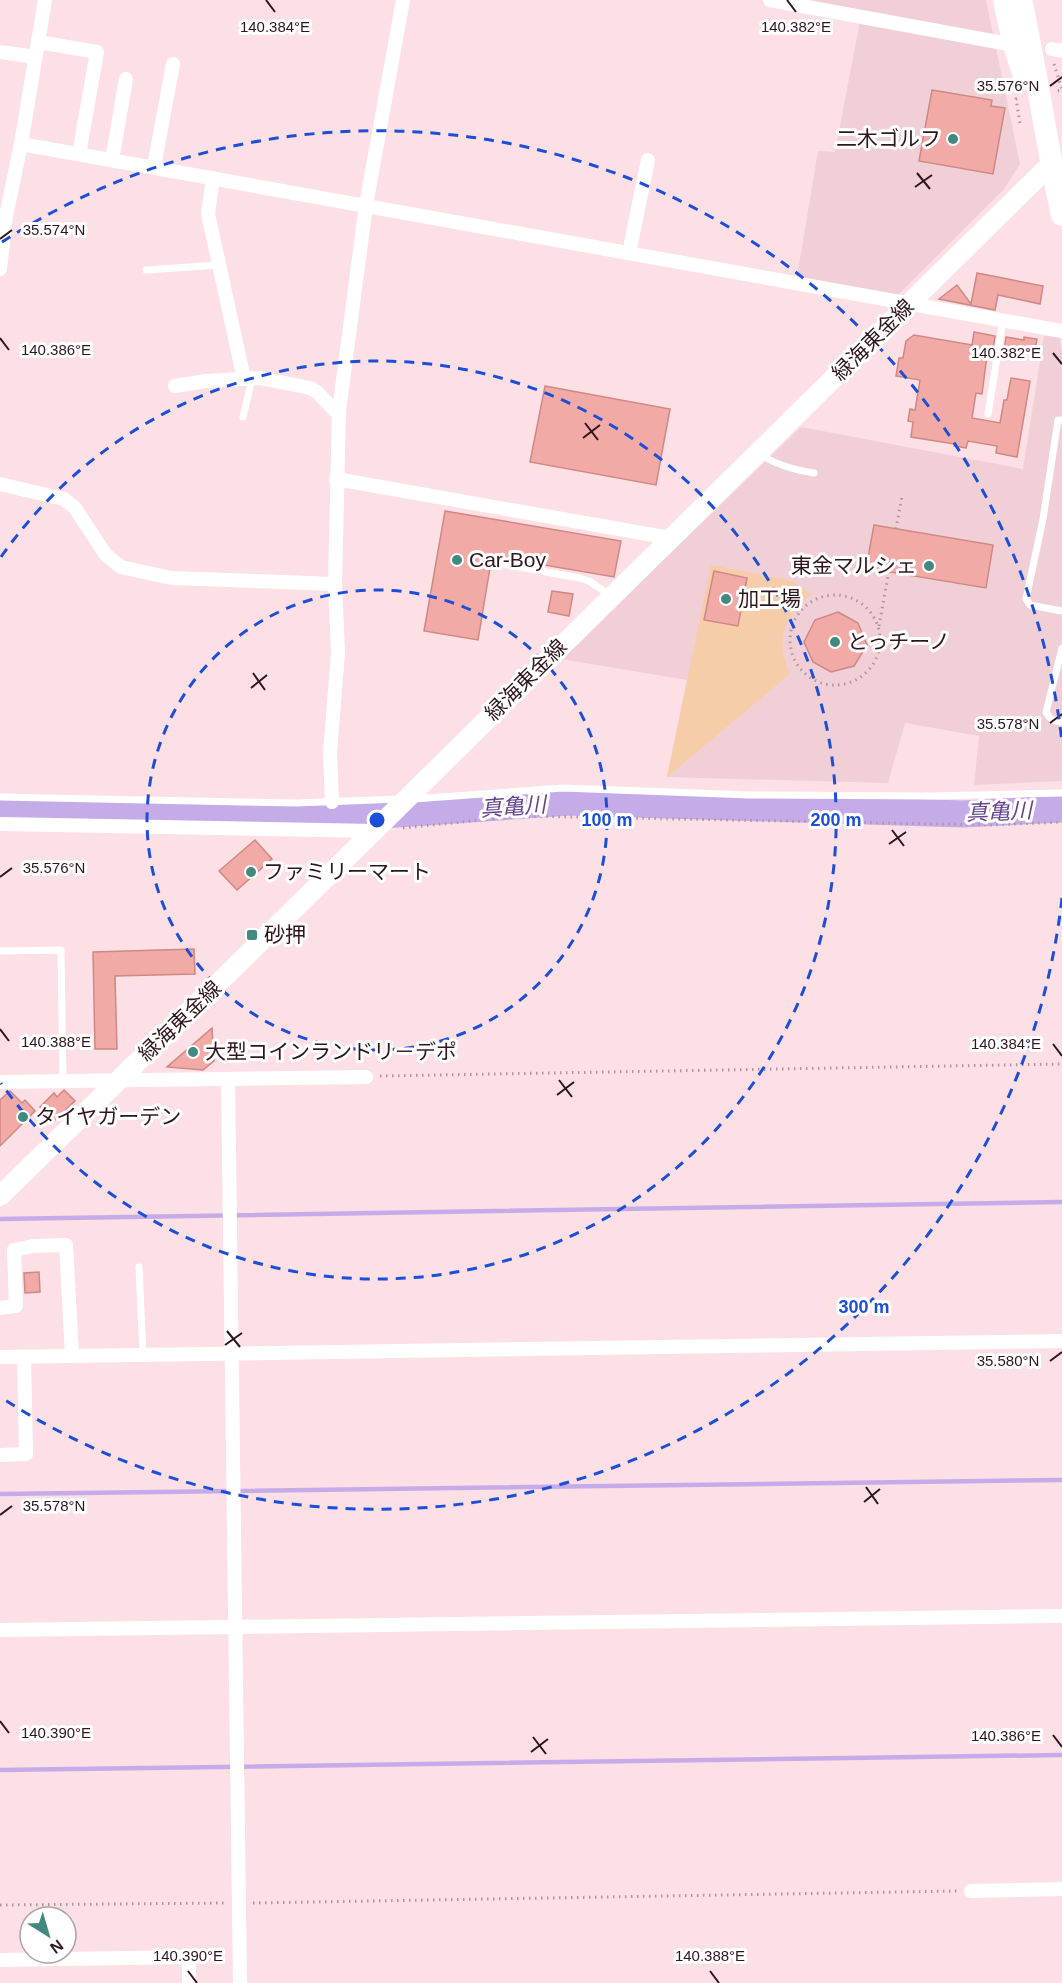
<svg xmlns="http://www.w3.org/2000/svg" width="1062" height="1983" font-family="Helvetica,'Noto Sans JP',sans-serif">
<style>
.built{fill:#f0cfd7}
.green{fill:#f7cda9}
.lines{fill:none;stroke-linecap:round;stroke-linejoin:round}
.stream{stroke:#c5ace9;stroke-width:4.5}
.river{stroke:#c5ace9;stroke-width:27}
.building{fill:#f2aaa6;stroke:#ce8885;stroke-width:1.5}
.path{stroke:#b1959c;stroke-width:3;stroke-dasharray:1.5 4.5;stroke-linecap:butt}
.service{stroke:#fff;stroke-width:7}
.minor{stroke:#fff;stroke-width:14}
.secondary{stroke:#fff;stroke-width:20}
.trunk{stroke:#fff;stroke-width:22}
.ticks{fill:none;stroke:#2f161d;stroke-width:2}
.ring{fill:none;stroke:#1d4ed8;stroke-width:3;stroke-dasharray:10 8}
.poi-dot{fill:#44897f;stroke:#fff;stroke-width:2}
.labels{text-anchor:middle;stroke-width:6;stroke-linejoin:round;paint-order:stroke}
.poi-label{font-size:21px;fill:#2f161d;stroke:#fff;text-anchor:start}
.street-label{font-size:21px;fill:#2f161d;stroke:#fff}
.water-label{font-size:22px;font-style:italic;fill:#65448d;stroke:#fff}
.ticks-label{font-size:15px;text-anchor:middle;fill:#2f161d;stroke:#fff;stroke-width:6;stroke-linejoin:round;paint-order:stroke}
.centre{fill:#1d4ed8;stroke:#fff;stroke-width:3}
.ring-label{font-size:18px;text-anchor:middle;font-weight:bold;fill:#1d4ed8;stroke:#fff;stroke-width:6;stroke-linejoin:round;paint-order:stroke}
</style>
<rect width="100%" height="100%" fill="#fddfe6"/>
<g class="built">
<polygon points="804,0 986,0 1020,164 1004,189 896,297 797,277 818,151 835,152 862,11"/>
<polygon points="1044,336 1059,337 1062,351 1062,781 974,785 979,736 905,723 888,783 667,777 687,680 561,659 801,427 1023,469"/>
</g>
<path class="green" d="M711,565l82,16 18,13c-28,23 -36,46 -21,80l-123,103z"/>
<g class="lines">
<g class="stream">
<polyline points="0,1219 1062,1202"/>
<polyline points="0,1494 1062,1480"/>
<polyline points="0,1770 1062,1755"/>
</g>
<polyline class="river" points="0,810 339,818 570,802 963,814 1062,809"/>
</g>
<g class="building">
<polygon points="932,90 992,100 991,106 1005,108 993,174 919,161"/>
<polygon points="977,273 1043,286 1040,304 998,295 995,310 939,299 957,285 971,304"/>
<polygon points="974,332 995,336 993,349 988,348 982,394 976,393 972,418 1000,423 1004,400 1007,400 1011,378 1030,381 1017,457 996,453 997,446 968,441 966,448 954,446 955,444 911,437 913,422 908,421 910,409 915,410 920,380 896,376 899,358 903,358 906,341 914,335 972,345"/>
<polygon points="1006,337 1024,340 1024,337 1037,339 1034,355 1004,351"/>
<polygon points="545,386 670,409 656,485 530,462"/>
<polygon points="445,511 621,541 614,577 492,556 478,640 424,631"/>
<polygon points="874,525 993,545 986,588 866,568"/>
<polygon points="714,571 747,578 738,626 704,620"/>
<polygon points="552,591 573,594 569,616 548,612"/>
<polygon points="838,612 858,623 867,645 854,666 831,672 813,662 804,642 815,620"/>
<polygon points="255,840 272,859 237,890 219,871"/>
<polygon points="194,949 195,974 115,976 117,1049 95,1049 93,952"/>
<polygon points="212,1028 214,1061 203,1070 167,1067"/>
<polygon points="64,1090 75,1101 54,1121 40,1107 54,1093 57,1097"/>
<polygon points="10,1091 22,1103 25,1100 35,1111 0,1146 0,1100"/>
<polygon points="39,1272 40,1292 25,1293 24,1273"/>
</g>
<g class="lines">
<g class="path">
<polyline points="1054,64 1062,90 1056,91"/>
<polyline points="1020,123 1016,99 1020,98"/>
<polyline points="896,529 902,496"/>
<circle cx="835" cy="640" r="45"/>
<polyline points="879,626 889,571"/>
<polyline points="403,828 521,816 993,825 1062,822"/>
<polyline points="380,1076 1062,1064"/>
<polyline points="253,1903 957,1891"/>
<polyline points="0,1905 225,1903"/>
</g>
<g class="service">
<polyline points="146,270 219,265"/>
<polyline points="988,414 1003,320"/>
<polyline points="243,417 252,379"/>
<polyline points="1062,420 1058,420 1043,519 1026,599 1030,605 1062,611"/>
<path d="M760,454c16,11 35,16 54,19"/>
<polyline points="498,563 579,578 589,581 611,596"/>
<path d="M1062,648l-16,64c4,8 8,9 16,10"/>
<polyline points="0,797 296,803 400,799"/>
<polyline points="414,799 563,788 749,795 933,796 1062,793"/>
<polyline points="0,951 61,950 63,1082"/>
<polyline points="139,1267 143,1355"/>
</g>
<g class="minor">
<polyline points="770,0 1014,45"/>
<polyline points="38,42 97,52 79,154"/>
<polyline points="1052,49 1062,51"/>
<polyline points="0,52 35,57"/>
<polyline points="21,144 1062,331"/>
<polyline points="112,160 126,79"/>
<polyline points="154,167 173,64"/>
<polyline points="213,178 208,214 244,379"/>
<polyline points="629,253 648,160"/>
<polyline points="0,269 6,216 21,144 45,0"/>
<polyline points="175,386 206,381 260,378 310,388 317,392 339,415"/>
<polyline points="336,479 670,538"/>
<polyline points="0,484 64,499 75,508 106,555 121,567 171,578 335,584"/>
<polyline points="332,802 330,753 338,653 335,584 339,411 366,205 403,0"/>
<polyline points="0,824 374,831"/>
<polyline points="228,1079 240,1983"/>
<polyline points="0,1082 366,1077"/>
<polyline points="0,1308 16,1306 14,1250 33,1246 66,1245 72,1355"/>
<polyline points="0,1357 1062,1341"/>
<polyline points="0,1455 26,1454 24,1357"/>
<polyline points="0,1630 1062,1616"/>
<polyline points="971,1891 1062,1889"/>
<polyline points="0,1960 189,1957 189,1983"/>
</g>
<polyline class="secondary" points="0,1196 374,831 1051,164"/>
<g class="trunk">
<polyline points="1004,0 1014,45 1025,79"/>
<path d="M1021,0c16,71 25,144 41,215"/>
</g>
</g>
<path class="ticks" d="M266,0l9,12M787,0l9,12M1050,86l12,-9M917,173l13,16M915,187l17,-12M0,239l12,-9M0,338l9,12M1053,353l9,11M585,423l13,17M583,438l17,-13M253,673l12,17M251,688l16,-13M1050,723l12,-9M892,830l12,16M889,844l17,-12M0,877l12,-9M0,1029l9,12M1053,1044l9,12M559,1080l13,17M557,1095l17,-13M227,1331l13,16M225,1345l17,-12M1050,1361l12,-9M866,1487l12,17M864,1502l16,-13M0,1515l12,-9M0,1721l9,12M1053,1735l9,12M533,1737l13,17M531,1752l17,-13M188,1971l9,12M710,1971l9,12"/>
<g class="ring">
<circle cx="377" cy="820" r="230"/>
<path d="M1 557A459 459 0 1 1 1 1083"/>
<path d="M1062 898A689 689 0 0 1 2 1398M2 242A689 689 0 0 1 1062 742"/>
</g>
<g class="poi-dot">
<circle cx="953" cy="139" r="6"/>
<circle cx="457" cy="560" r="6"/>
<circle cx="929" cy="566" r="6"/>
<circle cx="726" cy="599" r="6"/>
<circle cx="835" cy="642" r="6"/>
<circle cx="251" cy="872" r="6"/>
<rect x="246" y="929" width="12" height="12" rx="3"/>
<circle cx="193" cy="1052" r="6"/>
<circle cx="23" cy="1117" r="6"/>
</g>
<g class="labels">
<g class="poi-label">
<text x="941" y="146" text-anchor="end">二木ゴルフ</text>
<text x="469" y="567">Car-Boy</text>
<text x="917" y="573" text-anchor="end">東金マルシェ</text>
<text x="738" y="606">加工場</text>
<text x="847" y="649">とっチーノ</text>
<text x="263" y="879">ファミリーマート</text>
<text x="264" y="942">砂押</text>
<text x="205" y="1059">大型コインランドリ－デポ</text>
<text x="35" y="1124">タイヤガーデン</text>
</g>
<g class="street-label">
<text transform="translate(873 340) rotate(-45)" y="7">緑海東金線</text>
<text transform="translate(526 680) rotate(-45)" y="7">緑海東金線</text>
<text transform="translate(180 1021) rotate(-44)" y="7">緑海東金線</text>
</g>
<g class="water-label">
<text transform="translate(513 806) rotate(-4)" y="8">真亀川</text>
<text transform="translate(999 811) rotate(-2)" y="8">真亀川</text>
</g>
</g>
<g class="ticks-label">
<text x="275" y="32">140.384°E</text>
<text x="796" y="32">140.382°E</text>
<text x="1008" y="91">35.576°N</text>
<text x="54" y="235">35.574°N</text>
<text x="56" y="355">140.386°E</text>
<text x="1006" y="358">140.382°E</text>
<text x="1008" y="729">35.578°N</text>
<text x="54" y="873">35.576°N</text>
<text x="56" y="1047">140.388°E</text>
<text x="1006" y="1049">140.384°E</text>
<text x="1008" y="1366">35.580°N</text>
<text x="54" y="1511">35.578°N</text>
<text x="56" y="1738">140.390°E</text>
<text x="1006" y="1741">140.386°E</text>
<text x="188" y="1961">140.390°E</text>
<text x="710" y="1961">140.388°E</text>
</g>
<circle cx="377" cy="820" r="9" class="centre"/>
<g class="ring-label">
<text x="607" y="826">100 m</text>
<text x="836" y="826">200 m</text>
<text x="864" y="1313">300 m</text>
</g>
<g transform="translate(48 1935) rotate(143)"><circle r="28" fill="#ffffff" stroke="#aca2a5" stroke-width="1.5"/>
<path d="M0-4.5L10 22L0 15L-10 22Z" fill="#44897f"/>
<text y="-9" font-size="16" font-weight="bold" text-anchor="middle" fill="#2f161d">N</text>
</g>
</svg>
